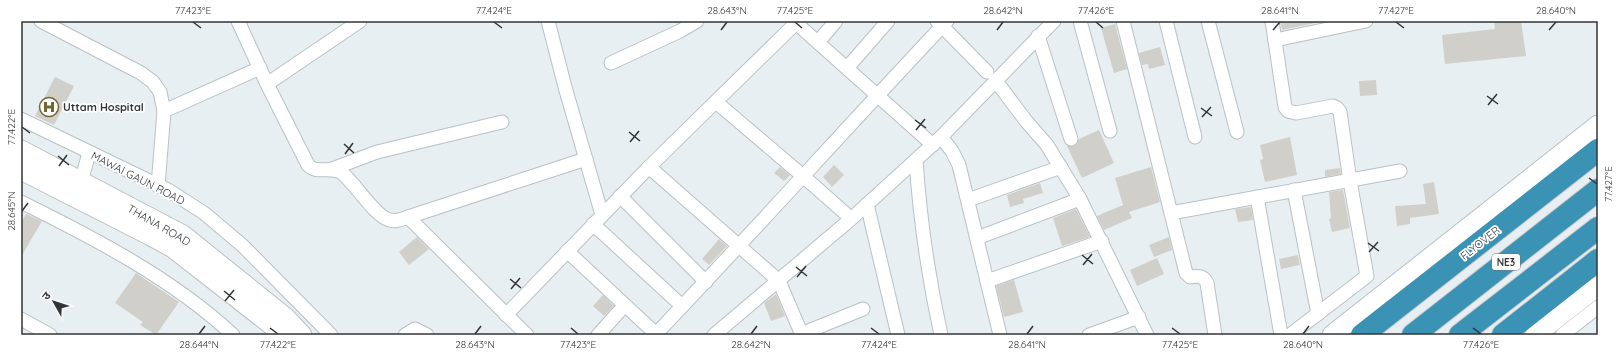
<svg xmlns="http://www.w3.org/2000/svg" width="1619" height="356" font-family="Quicksand,'Noto Sans Devanagari',sans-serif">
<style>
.building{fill:#d1cfc9}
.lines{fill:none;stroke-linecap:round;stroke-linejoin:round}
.street-casing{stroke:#bac0c4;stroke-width:15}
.secondary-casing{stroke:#bac0c4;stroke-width:21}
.highway-casing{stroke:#cacacb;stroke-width:24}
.street{stroke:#fff;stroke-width:13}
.secondary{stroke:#fff;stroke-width:19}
.highway{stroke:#3a92b5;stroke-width:22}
.ticks{fill:none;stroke:#323536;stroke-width:1.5}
.labels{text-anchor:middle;stroke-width:3.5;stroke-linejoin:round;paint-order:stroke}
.shield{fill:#fff;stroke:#707272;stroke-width:1}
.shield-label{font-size:10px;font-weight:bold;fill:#323536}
.poi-label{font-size:11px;font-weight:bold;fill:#323536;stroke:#fff;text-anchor:start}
.street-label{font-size:11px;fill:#323536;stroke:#fff}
.neatline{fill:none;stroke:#323536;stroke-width:1.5}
.ticks-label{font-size:10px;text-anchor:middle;fill:#323536}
</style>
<rect width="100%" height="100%" fill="#e8eff2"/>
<g class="building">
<polygon points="1280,21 1325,21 1282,30"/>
<polygon points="1494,21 1521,21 1526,56 1445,64 1442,35 1495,29"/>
<polygon points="1115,24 1127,69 1114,73 1101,28"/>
<polygon points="1160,47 1165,65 1149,69 1148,64 1142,65 1139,53"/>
<polygon points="55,77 74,86 54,125 35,116"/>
<polygon points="1376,80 1377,95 1360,96 1359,81"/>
<polygon points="1099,130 1114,163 1082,178 1067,146 1074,146 1077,144 1079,139"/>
<polygon points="1290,137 1297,175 1265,182 1260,160 1263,159 1260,145"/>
<polygon points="834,165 844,175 832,187 823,177"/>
<polygon points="780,167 790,175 784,181 774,173"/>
<polygon points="1151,167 1160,202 1129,212 1132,218 1104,230 1097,216 1123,205 1115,178"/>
<polygon points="1340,168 1341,174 1325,177 1325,170"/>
<polygon points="1434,182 1439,214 1410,218 1410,224 1397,226 1395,206 1426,204 1423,184"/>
<polygon points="1040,183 1043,193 1023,199 1024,203 1010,207 1007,195"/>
<polygon points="1343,190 1350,228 1332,232 1329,219 1331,218 1329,192"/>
<polygon points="1251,207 1253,220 1238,222 1235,209"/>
<polygon points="1076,209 1090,237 1062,246 1053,218"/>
<polygon points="26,214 42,221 21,257 21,223"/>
<polygon points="417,237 429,249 409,265 399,252"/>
<polygon points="1169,237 1172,250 1154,257 1149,245"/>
<polygon points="719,239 727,246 709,265 702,259"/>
<polygon points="1298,255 1300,265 1281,269 1279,259"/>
<polygon points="1157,258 1164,274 1137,286 1130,270"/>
<polygon points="136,273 179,302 156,335 140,325 143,322 115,303"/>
<polygon points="1014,280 1023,312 1004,317 996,286"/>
<polygon points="776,294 785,316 771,321 764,303"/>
<polygon points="603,295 614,306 604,316 593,306"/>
</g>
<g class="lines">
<g class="street-casing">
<g id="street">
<polyline points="41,21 141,73 153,82 160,92 164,111 158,186"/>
<path d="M238,21l29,63 41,81c9,10 21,0 34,8 13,10 34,45 48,47 6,2 12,-1 18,-3l119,118"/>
<polyline points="548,21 565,87 602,215"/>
<polyline points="937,21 987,72"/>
<polyline points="1080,21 1110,131"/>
<path d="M1123,21l63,252 4,4c8,-1 13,-2 17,6l8,52"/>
<polyline points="1166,21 1195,137"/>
<polyline points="1208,21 1237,132"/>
<polyline points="1272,21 1285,107 1288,111 1296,113 1333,106 1337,108 1340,112 1350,181 1367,276 1290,335"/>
<polyline points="796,23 933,145"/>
<polyline points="1038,36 1071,139"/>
<polyline points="1275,40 1366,21"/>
<polyline points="818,42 836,21"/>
<polyline points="611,63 680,31 697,21"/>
<polyline points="847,68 888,21"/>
<polyline points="996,81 1026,121 1047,145 1080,199 1147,335"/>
<polyline points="267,84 360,21"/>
<polyline points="716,102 803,176 846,214"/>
<polyline points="164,111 260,68"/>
<polyline points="21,119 168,190 204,213 243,246 331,335"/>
<polyline points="941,137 952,151 959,165 1000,335"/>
<path d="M916,160c4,60 12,116 25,175"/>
<polyline points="649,167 796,23 793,21"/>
<polyline points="332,169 377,152 502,122"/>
<polyline points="78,189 81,182 89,153"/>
<polyline points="1294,190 1318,314"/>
<polyline points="620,196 706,282"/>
<polyline points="1257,197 1281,335"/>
<polyline points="968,200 1061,167"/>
<path d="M21,202c73,36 152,77 212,133"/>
<polyline points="867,204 898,335"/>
<polyline points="1171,213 1400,171"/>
<polyline points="408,217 586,159"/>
<polyline points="593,224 682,306"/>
<polyline points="977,238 1080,199"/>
<polyline points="567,251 656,334"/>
<polyline points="987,281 1102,241"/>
<polyline points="506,315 649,167 779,281 802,335"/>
<polyline points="21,319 50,335"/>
<polyline points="801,334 863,309"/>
<polyline points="405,335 415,329 427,335"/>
<polyline points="598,335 625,305"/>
<path d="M655,335c99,-104 194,-210 292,-314"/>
<polyline points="714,335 851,219 941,137 1054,21"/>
<polyline points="1089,335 1139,317"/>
<polyline points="1562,335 1598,307"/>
</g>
</g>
<g class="secondary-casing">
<g id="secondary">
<polyline points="21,150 183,235 286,318 302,335"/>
<polyline points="21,170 151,236 173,248 278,330 282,335"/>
<polyline points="1332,335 1598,125"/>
<polyline points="1535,335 1598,286"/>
</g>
</g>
<g class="highway-casing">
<g id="highway">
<polyline points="1362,335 1598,150"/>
<polyline points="1413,335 1598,190"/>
<polyline points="1460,335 1598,228"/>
<polyline points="1503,335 1598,260"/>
</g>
</g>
<use href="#street" class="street"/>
<use href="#secondary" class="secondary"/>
<use href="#highway" class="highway"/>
</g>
<path class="ticks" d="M193,22l8,6M494,22l8,6M795,22l7,6M1096,22l7,6M1396,22l8,6M721,30l6,-8M997,30l6,-8M1273,30l7,-8M1549,30l7,-8M1487,96l11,8M1488,105l9,-11M1201,108l11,8M1202,117l9,-10M915,120l11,8M22,127l8,6M916,130l9,-11M629,132l11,9M630,142l9,-11M344,144l10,9M345,154l8,-11M58,156l11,9M59,166l8,-11M1589,178l8,6M22,211l6,-8M1368,243l11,8M1369,252l9,-10M1082,255l11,9M1083,265l9,-11M796,267l11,9M797,277l9,-11M510,279l11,9M511,289l9,-11M224,291l11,9M225,301l9,-11M270,328l8,6M571,328l7,6M871,328l8,6M1172,328l8,6M1473,328l8,6M199,334l6,-8M475,334l6,-8M751,334l6,-8M1027,334l6,-8M1303,334l6,-8"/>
<defs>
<g id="hospital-ring" transform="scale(1)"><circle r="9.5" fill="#fff" stroke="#766533" stroke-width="1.5"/><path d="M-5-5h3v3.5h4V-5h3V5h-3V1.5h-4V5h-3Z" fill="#766533"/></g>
</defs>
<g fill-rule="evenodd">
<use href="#hospital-ring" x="49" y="107"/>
</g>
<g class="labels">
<rect class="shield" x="1492" y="254" width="28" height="16" rx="3"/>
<g class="shield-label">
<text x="1506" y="266">NE3</text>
</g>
<g class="poi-label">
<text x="63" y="111">Uttam Hospital</text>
</g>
<g class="street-label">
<text transform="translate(138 178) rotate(27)" y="4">MAWAI GAUN ROAD</text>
<text transform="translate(159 225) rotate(30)" y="4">THANA ROAD</text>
<text transform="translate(1480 243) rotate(-38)" y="4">FLYOVER</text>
</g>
</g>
<rect width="1619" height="356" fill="none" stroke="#ffffff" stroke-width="44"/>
<g transform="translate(54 302) rotate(309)" stroke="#ffffff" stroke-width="3" paint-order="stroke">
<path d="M0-3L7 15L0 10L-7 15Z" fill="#323536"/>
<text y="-6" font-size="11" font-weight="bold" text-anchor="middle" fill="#323536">उ</text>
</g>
<rect x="22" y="22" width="1575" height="312" class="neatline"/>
<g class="ticks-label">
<text x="193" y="14">77.423°E</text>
<text x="494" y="14">77.424°E</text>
<text x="727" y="14">28.643°N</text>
<text x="795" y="14">77.425°E</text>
<text x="1003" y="14">28.642°N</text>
<text x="1096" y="14">77.426°E</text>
<text x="1280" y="14">28.641°N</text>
<text x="1396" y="14">77.427°E</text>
<text x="1556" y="14">28.640°N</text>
<text transform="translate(11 127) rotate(-90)" y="4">77.422°E</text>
<text transform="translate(1608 184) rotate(-90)" y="4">77.427°E</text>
<text transform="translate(11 211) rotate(-90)" y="4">28.645°N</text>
<text x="199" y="348">28.644°N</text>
<text x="278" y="348">77.422°E</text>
<text x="475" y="348">28.643°N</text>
<text x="578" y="348">77.423°E</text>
<text x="751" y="348">28.642°N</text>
<text x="879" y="348">77.424°E</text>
<text x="1027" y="348">28.641°N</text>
<text x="1180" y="348">77.425°E</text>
<text x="1303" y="348">28.640°N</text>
<text x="1481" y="348">77.426°E</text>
</g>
</svg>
